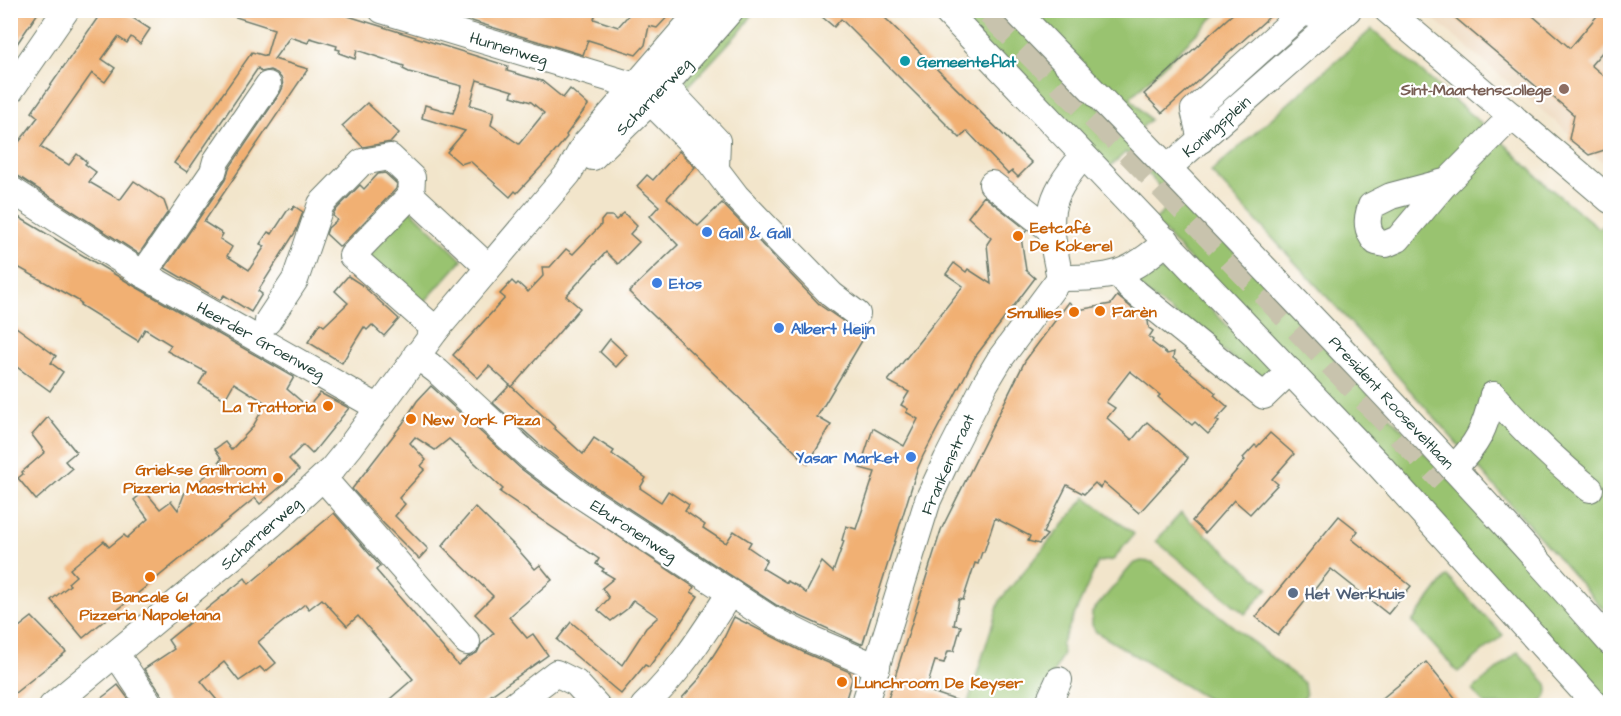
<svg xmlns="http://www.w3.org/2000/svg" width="1621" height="716" font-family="'Architects Daughter',sans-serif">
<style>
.built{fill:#edd7bb}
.green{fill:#99c36f;stroke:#5c8052;stroke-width:1.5}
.building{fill:#f1b073;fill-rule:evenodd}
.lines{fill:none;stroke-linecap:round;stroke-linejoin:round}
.highway-tunnel{stroke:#c8c3ad;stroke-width:33;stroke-dasharray:33 16;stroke-linecap:butt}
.minor-casing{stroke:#697869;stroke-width:28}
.minor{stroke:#fff;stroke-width:26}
.culture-dot{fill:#0f9aa8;stroke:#fff;stroke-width:2}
.education-dot{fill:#8d6e63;stroke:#fff;stroke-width:2}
.shop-dot{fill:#3f7fe0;stroke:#fff;stroke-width:2}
.food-dot{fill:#e8710a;stroke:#fff;stroke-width:2}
.service-dot{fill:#5c6f8a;stroke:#fff;stroke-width:2}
.labels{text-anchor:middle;stroke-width:4.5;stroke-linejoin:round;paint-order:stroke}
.street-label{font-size:16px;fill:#1f3d34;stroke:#fff}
.culture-label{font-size:16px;font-weight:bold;fill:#0d838f;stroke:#fff;text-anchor:start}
.education-label{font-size:16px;font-weight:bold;fill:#785e54;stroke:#fff;text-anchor:end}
.food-label{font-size:16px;font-weight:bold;fill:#c56008;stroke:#fff;text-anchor:start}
.shop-label{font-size:16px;font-weight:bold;fill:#366cbe;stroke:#fff;text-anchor:start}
.service-label{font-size:16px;font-weight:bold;fill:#4e5e75;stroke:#fff;text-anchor:start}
</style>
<rect width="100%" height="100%" fill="#fff"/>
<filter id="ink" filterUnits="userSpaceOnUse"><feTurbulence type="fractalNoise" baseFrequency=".0167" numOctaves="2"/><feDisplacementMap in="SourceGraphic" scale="12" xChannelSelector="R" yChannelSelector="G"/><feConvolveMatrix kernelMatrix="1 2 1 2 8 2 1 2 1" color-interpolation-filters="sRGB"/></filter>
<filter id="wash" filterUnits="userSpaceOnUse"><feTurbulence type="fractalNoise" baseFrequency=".008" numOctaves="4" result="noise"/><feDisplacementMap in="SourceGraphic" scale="24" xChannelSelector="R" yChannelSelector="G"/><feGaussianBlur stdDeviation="1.35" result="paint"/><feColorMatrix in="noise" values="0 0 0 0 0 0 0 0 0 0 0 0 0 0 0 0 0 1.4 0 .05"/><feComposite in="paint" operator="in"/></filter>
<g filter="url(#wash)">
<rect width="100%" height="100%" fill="#f2e5cb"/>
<polygon class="built" points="1424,11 1610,11 1610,168"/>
<g class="green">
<polygon points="740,11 755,11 743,28 684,91 686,79"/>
<polygon points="951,11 1008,11 1610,650 1610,705 1603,705 1154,221 1174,201 1126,152 1104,172"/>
<polygon points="1026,11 1220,11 1130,98 1150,120 1138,131"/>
<polygon points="1372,29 1507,146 1546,185 1599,228 1606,224 1610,226 1610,617 1341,312 1211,172"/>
<polygon points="410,209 462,260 420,307 367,255"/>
<polygon points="1155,271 1166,271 1181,279 1272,370 1262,381 1136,285"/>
<polygon points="1086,497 1134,534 1113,560 1098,562 1061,645 1063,653 1039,705 967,706 1000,600"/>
<polygon points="1181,513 1268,588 1245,614 1156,541"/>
<polygon points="1141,561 1152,562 1304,683 1306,696 1297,705 1217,705 1096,632 1092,625 1092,612 1133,564"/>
<polygon points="1447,576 1503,635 1458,672 1412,622"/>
<path d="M1518,652l29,32c3,11 -2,14 -9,21h-53l-13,-15z"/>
</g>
<g id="blocks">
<g class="building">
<polygon points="10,10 40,10 10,54"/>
<polygon points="103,10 115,10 130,16 150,29 140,44 131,37 127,43 118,37 102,59 115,68 105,82 92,73 40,147 69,165 77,154 87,162 85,164 96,172 89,182 120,200 134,181 164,201 168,212 139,254 18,176 10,174 10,142 16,146 38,117 32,112"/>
<path d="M227,10h102l179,56 -1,5 35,10 21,17 7,-9 18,16 -22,30 1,2 -13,16 -37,40 -2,-2 -5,6 -40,-36 -9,3 -14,-12 18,-21 -43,-13 3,-13 28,8 9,-27 -53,-14 -6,-3 1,-3 -47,-16 -2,9 -16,-6 1,-3 -4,-1 1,-3 -27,-8 -2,5 -18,-6 -16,22 34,10 -104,153 19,12 -3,5 12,8 -5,9 22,14 16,-24 -5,-2 8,-12 4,2 17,-26 3,2 2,-4 9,6 -7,19 -38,60 4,3 -11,18 -27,-17 -4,5 -55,-32 60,-88 5,-13 50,-74 3,-6 -1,-8 -5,-6 -7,-3 -9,2 -3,-4 -71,104 -13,-9 78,-111 14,4 8,-27 -48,-15zM477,80l36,11 -2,5 20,6 13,11 -25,31 -28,-19 3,-13 -24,-7z"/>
<polygon points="449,10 597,10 594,19 618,27 633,10 674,10 657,28 649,26 645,45 636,55 588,40 583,55 449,14"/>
<polygon points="814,10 877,10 1032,163 1018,177 1012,171 1008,174 967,131 960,138 841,19 834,27"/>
<polygon points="1237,10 1277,10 1162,113 1144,94"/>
<polygon points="1446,10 1526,10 1570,48 1602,10 1611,10 1611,42 1591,65 1611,82 1611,148 1589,155 1569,139 1574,115 1547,92 1545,94"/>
<polygon points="367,103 399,133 391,142 363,147 342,126"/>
<polygon points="679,151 695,167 667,198 698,226 722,203 821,306 853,328 863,339 817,417 831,425 808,464 629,292 678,245 650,216 659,206 637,186 647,175 653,180"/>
<polygon points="385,173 397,184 396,189 340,247 326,234 328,228 337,220 333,216 334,212 360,185 364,189 378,174"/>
<polygon points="984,196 1027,230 1021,237 1026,270 1035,278 975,357 923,456 917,470 863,643 861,644 776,605 588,482 540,445 493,403 510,385 555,427 554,428 583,454 594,438 614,451 612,454 646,478 640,488 661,502 668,491 689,505 685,511 705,525 703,528 726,543 734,531 751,542 748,547 767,560 762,568 787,583 787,581 797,586 806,593 822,562 833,572 844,541 842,540 846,526 856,529 875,472 860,468 873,428 904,446 918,419 906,412 908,409 901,405 909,392 888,381 963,286 946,274 954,263 966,272 968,269 991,284 987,244 991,238 968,217"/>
<polygon points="10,212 136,287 294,377 287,389 308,407 320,393 349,408 312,454 303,445 289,459 299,470 284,484 260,504 255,498 83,638 51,600 70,585 68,583 76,576 70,569 104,541 109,547 124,535 127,538 148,519 134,500 145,491 160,509 171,501 178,510 185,492 222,463 219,461 222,459 215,449 225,442 231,450 252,428 266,403 234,383 225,399 216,394 199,384 206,372 167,351 171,345 145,329 138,341 80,305 81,303 77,300 16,266 17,264 10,260"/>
<polygon points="624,213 637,226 630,234 639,242 618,264 606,252 566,296 580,308 512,387 489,366 478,378 453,355 505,298 500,294 512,281 516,285 518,283 528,292 543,276 542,267 550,267 566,249 573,254 601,225 601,221 605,216 612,216 616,220"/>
<polygon points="348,276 362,285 399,319 384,336 372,325 367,330 364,327 342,363 308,342 320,323 324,326 348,303 335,291"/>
<polygon points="1117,296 1148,321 1149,328 1153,331 1149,337 1153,340 1152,342 1167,354 1174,352 1173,358 1216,393 1214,395 1228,407 1216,420 1219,422 1208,434 1195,422 1192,425 1158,397 1160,395 1130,371 1106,402 1115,408 1107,418 1132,440 1147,422 1188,458 1186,461 1139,513 1104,483 1100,488 1095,483 1084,494 1067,485 1043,533 1047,535 1039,544 1028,541 1030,536 995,518 984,552 982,552 978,564 975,563 963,600 959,599 954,625 961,626 954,651 948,651 944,663 935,661 926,690 964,703 964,705 896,705 887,702 941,530 1025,361 1069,302 1078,310 1111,304"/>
<polygon points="16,327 56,356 51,363 63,372 50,391 10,362 10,335"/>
<polygon points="610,339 627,355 616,367 600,352"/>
<polygon points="431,386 520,468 545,487 694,587 691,592 698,596 677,628 649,667 645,665 621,694 557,640 571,622 622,665 646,628 658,617 633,600 627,609 611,621 598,610 609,598 602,588 614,578 602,571 604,569 596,564 599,559 500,492 503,489 449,439 435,450 415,437 410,443 426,460 421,466 425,469 399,498 405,504 395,516 428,549 419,559 384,524 352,489 403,423 417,401"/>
<polygon points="48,417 76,452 65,461 72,469 36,500 18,478 23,474 22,472 45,452 32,435"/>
<polygon points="1270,433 1294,454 1272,479 1278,484 1250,514 1234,500 1205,533 1192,521 1236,471 1245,460 1243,458 1255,445 1257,447"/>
<polygon points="475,507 514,545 535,569 540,565 552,580 509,617 527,638 533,634 548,655 477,705 383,705 413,679 358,616 347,626 322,599 309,609 305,604 258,642 276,663 265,672 260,667 239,681 224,662 201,681 221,705 169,705 144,669 174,649 168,640 245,578 249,584 334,513 380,566 376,570 458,665 468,657 477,653 481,645 494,633 475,614 493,596 442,546"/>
<polygon points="1339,516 1358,531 1352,539 1411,586 1388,614 1331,569 1278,635 1256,617"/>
<polygon points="32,617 66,652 10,697 10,634"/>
<polygon points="734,617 805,653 850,672 852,679 844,705 689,705 682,698 701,677 700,676 722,642"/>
<polygon points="1426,662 1461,705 1374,705 1401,683"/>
<polygon points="118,685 133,705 92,705 108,693"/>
</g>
</g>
</g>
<g filter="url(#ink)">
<use href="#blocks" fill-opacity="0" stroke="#697869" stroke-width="1.5"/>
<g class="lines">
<polyline class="highway-tunnel" points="992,10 1133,151 1445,477"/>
<g class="minor-casing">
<g id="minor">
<polyline points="382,10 635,86 707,158 736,196 760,221 832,295 857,314"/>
<polyline points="945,10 1380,466 1597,706"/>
<path d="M1015,10c201,208 404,414 595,632"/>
<polyline points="1387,10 1610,200"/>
<polyline points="665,86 717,141 716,167"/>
<polyline points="10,91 66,10"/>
<polyline points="1201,140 1194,110 1303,12 1337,20"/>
<polyline points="593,157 651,101 731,10"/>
<polyline points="1168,168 1348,10"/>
<path d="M1448,181l-57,15 -20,10c-5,14 -5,24 5,36l10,2 12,-5 45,-53 69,-70"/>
<polyline points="992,184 1051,230"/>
<polyline points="10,189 143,274 379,408"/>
<polyline points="143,274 213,172 216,161 268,85"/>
<polyline points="1119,274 1130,288 1264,396 1290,371"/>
<path d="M1060,278c53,0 67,-2 107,-37"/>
<polyline points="268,321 295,280 321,204 362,162 390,157 412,178 411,195"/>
<polyline points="436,330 352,256 411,195 488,267"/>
<polyline points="416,355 437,371 530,457 579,494 769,618 811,639 877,667"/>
<path d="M1493,395c30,35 62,66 97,94"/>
<path d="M1453,468c25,-23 32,-40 40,-73"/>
<polyline points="323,478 467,642"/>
<polyline points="116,654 151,706"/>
<polyline points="52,706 272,524 332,469 350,447 436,330 568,174 585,144 701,10"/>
<polyline points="513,706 556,673 576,683 597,706"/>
<path d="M644,706c35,-33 60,-73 86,-113"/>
<path d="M864,706l64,-206 19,-41 38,-75 15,-25 60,-81c-12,-59 -18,-74 23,-122"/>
<polyline points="1047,706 1059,680"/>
</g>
</g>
<use href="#minor" class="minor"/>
</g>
</g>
<circle class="culture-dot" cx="905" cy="61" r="6"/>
<circle class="education-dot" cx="1564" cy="89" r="6"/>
<g class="shop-dot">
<circle cx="707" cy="232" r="6"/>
<circle cx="657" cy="283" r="6"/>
<circle cx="779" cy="328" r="6"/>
<circle cx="911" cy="457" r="6"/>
</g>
<g class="food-dot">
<circle cx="1018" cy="236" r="6"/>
<circle cx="1100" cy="311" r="6"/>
<circle cx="1074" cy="312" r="6"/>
<circle cx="328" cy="406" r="6"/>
<circle cx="411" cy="419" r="6"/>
<circle cx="278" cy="478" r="6"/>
<circle cx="150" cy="577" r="6"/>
<circle cx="842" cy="682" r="6"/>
</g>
<circle class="service-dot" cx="1293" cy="593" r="6"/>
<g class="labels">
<g class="street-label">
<text transform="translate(509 48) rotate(17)" y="6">Hunnenweg</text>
<text transform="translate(653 96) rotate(-46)" y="6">Scharnerweg</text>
<text transform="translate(1216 126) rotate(-41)" y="6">Koningsplein</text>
<text transform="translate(261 340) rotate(29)" y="6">Heerder Groenweg</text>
<text transform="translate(1392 402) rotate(47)" y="6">President Rooseveltlaan</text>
<text transform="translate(947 464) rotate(-66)" y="6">Frankenstraat</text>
<text transform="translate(634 530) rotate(33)" y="6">Eburonenweg</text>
<text transform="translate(260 533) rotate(-41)" y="6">Scharnerweg</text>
</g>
<g class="culture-label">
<text x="917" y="67">Gemeenteflat</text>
</g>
<g class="education-label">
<text x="1552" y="95">Sint-Maartenscollege</text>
</g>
<g class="food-label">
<text x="1030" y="233">Eetcafé<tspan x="1030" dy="18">De Kokerel</tspan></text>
<text x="1112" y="317">Farèn</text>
<text x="1062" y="318" text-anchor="end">Smullies</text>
<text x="316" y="412" text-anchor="end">La Trattoria</text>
<text x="423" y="425">New York Pizza</text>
<text x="266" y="475" text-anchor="end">Griekse Grillroom<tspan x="266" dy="18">Pizzeria Maastricht</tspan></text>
<text x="150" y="602" text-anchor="middle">Bancale 61<tspan x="150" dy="18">Pizzeria Napoletana</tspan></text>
<text x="854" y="688">Lunchroom De Keyser</text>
</g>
<g class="shop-label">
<text x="719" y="238">Gall &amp; Gall</text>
<text x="669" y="289">Etos</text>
<text x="791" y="334">Albert Heijn</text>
<text x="899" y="463" text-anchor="end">Yasar Market</text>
</g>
<g class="service-label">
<text x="1305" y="599">Het Werkhuis</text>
</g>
</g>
<rect width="1621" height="716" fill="none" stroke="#fff" stroke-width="36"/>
</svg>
